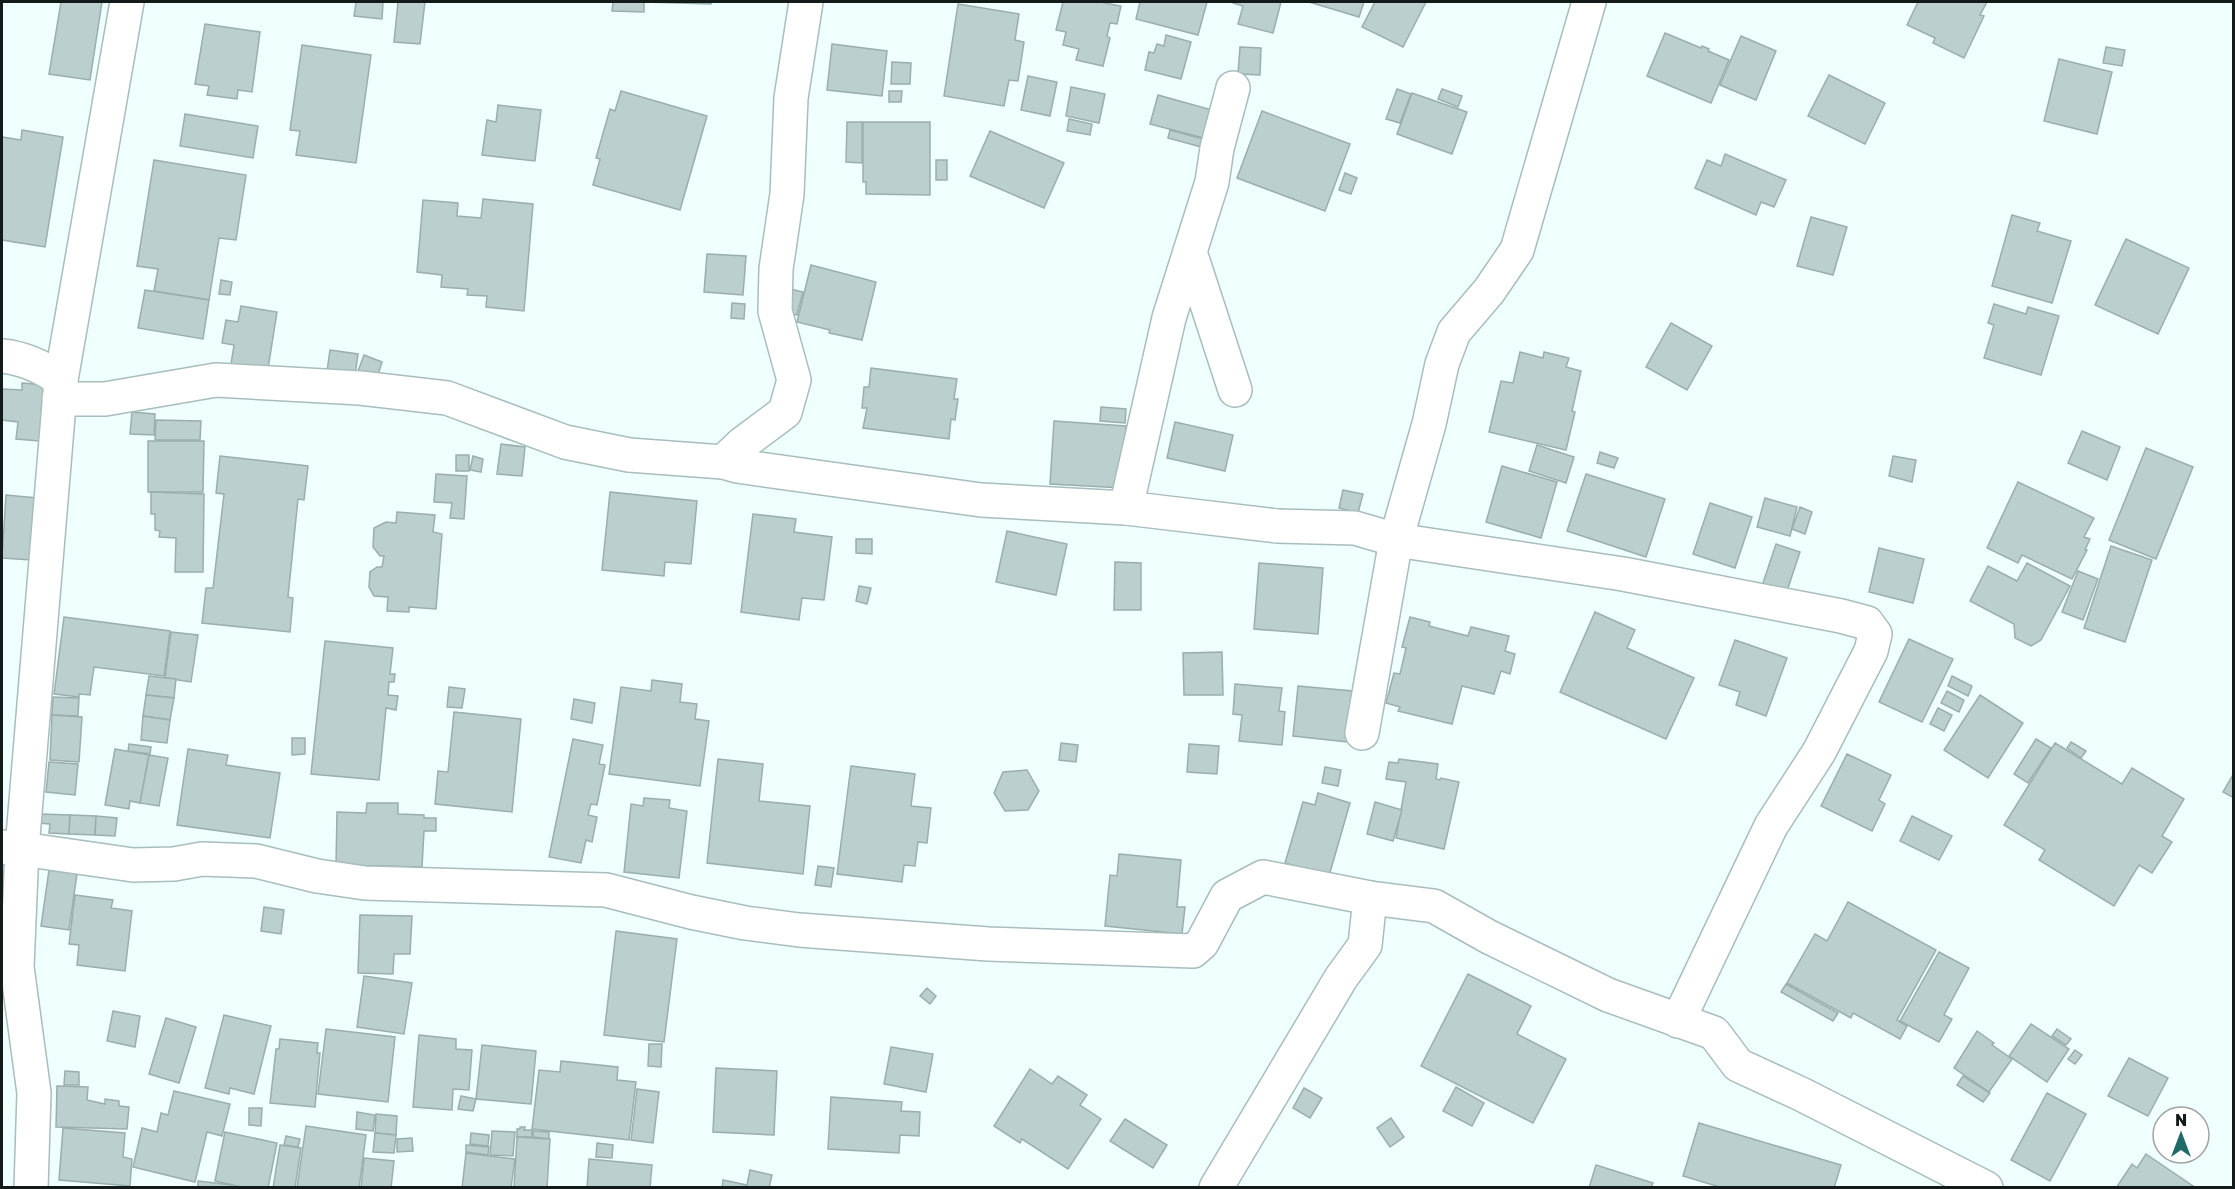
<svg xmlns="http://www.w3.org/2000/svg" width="2235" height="1189" font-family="'Golos Text',sans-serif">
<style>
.building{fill:#bacfce;stroke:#9baead;stroke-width:1.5}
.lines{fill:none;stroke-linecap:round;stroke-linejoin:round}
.minor-casing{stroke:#a9bdbc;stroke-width:36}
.minor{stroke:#fff;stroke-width:33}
</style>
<rect width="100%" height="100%" fill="#eefffe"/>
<g class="building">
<polygon points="61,2 102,2 90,80 49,74"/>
<polygon points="356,2 383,2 382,19 354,16"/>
<polygon points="398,2 425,2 420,44 394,42"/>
<polygon points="613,2 711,2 711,4 644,2 644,12 612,11"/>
<polygon points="1063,2 1100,2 1121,6 1117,24 1110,23 1107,36 1110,38 1103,66 1076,60 1079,49 1063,45 1066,32 1056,30"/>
<polygon points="1140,2 1207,2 1198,35 1136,19"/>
<polygon points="1234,2 1281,2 1273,33 1238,24 1243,6 1233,3"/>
<polygon points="1309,2 1364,2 1359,17"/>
<polygon points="1375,2 1426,2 1403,47 1362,27"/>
<polygon points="1918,2 1987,2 1980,15 1984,16 1964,58 1933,43 1935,38 1907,25"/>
<polygon points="958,4 1019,14 1015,40 1024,42 1018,81 1009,80 1004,106 944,96"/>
<polygon points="205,24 260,32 252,92 238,90 237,99 207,95 209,86 195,84"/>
<polygon points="1665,33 1701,48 1702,46 1709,49 1708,51 1729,60 1711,103 1647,76"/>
<polygon points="1166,35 1191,42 1181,79 1145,70 1149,52 1154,53 1157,44 1164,46"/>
<polygon points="1741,36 1776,51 1756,100 1720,85"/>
<polygon points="832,44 887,51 882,96 827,90"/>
<polygon points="302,45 371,55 356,163 296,155 300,131 290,130"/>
<polygon points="1240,47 1261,48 1260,75 1238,74"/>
<polygon points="2106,47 2125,50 2122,66 2103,63"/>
<polygon points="2059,59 2112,72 2097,134 2044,121"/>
<polygon points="892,62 911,63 910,84 891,84"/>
<polygon points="1829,75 1885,103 1865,144 1808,116"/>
<polygon points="1028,76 1057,82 1050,116 1021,110"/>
<polygon points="1071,87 1105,94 1099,123 1066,116"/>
<polygon points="1397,89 1411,94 1400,123 1386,119"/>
<polygon points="1442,89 1462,96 1458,107 1438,99"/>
<polygon points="621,91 707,116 680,210 593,185 600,159 596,158 610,109 615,111"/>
<polygon points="889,91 902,91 901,102 889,102"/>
<polygon points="1412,93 1467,112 1452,154 1397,134"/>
<polygon points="1158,95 1219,112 1211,140 1150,124"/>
<polygon points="498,105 541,110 535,161 482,155 487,120 496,122"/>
<polygon points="1262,111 1350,144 1325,211 1237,178"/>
<polygon points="185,114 258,126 253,158 180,146"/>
<polygon points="1069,119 1092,124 1090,135 1067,131"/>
<polygon points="847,122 862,122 862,163 846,162"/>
<polygon points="863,122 930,122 930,195 866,194 866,182 863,182"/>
<polygon points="22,130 63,137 45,247 2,240 2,137 21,140"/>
<polygon points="1170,130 1207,140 1205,148 1168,138"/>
<polygon points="990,131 1064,163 1044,208 970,176"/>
<polygon points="1725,154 1786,180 1774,207 1761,202 1756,215 1695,188 1707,160 1721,166"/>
<polygon points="154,160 246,175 236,240 219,238 209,300 154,291 158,269 137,266"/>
<rect x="936" y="160" width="11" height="20"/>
<polygon points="1345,173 1357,178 1351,194 1339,190"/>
<polygon points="483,199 533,204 524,311 486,307 487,296 467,295 468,289 441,287 442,275 417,272 423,200 458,203 457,216 481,218"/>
<polygon points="2012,215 2040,223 2037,231 2071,241 2052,303 1992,286"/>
<polygon points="1811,217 1847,227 1833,275 1797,266"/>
<polygon points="2126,239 2189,268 2158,334 2095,305"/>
<polygon points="707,254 746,256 743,295 704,292"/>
<polygon points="811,265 876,282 862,340 829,333 830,330 797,322"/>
<polygon points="221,280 232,282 230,295 219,294"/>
<polygon points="786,288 803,292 797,315 780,311"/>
<polygon points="145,290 209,300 203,339 138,328"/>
<polygon points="732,303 745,304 744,319 731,318"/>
<polygon points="1994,304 2026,314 2028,307 2059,316 2041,375 1984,358 1994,325 1988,323"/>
<polygon points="241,306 277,312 267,375 231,364 234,345 222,343 226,320 238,322"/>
<polygon points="1671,323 1712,346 1687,390 1646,367"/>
<polygon points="330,350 358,354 355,375 327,371"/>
<polygon points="1520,352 1543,358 1544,352 1569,358 1566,367 1581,371 1572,411 1575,412 1566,450 1489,432 1501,381 1513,383"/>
<polygon points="364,355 382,362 377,378 358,371"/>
<polygon points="871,368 957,379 954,399 958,399 955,420 951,419 949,439 863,428 867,408 862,408 864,387 869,387"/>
<polygon points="22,383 47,385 39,441 16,439 18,422 2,420 2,389 22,390"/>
<polygon points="1101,407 1126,409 1125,423 1100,421"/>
<polygon points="132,412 155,414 154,435 130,434"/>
<polygon points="156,420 201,421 200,440 155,440"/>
<polygon points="1054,421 1126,426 1122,488 1050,484"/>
<polygon points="1175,422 1233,435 1225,471 1167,458"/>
<polygon points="2082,431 2120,447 2107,480 2068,463"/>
<polygon points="148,441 204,441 203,492 148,492"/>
<polygon points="501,444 525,447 522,476 497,474"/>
<polygon points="1537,445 1574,457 1566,483 1529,471"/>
<polygon points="2146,448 2193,467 2156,559 2109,540"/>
<polygon points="1600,452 1618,458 1614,468 1597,463"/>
<rect x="456" y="455" width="13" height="16"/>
<polygon points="220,456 308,466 304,500 298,499 288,597 293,598 290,632 202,623 206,588 213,588 224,494 216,493"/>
<polygon points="473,456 483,459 481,472 470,470"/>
<polygon points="1893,456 1916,460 1912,482 1889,476"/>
<polygon points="1502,466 1557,482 1541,538 1486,522"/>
<polygon points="436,474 467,476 464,519 450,518 452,503 434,502"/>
<polygon points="1586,474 1665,499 1646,557 1567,531"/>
<polygon points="2018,482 2094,518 2084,537 2090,539 2085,550 2087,550 2072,579 2022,555 2018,563 1987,548"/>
<polygon points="1343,490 1363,494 1358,513 1339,508"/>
<polygon points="151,492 204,494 203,572 175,572 176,538 159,537 160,531 155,530 155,514 151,514"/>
<polygon points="610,492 697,501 691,564 665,562 664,576 602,570"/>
<polygon points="6,495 37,498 31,560 2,558"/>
<polygon points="1765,498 1797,507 1790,536 1757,527"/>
<polygon points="1710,503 1752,517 1735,568 1693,554"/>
<polygon points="1800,507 1812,512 1805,534 1792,529"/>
<polygon points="397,512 435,515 433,532 442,534 436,609 409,607 409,612 387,611 388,597 374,596 369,587 370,572 377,567 382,567 384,556 380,556 373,547 374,528 386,522 396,523"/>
<polygon points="753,514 796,519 794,532 832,537 824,600 802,598 799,620 741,612"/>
<polygon points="1007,531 1067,544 1056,595 996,582"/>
<polygon points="856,539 872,539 872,554 856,553"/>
<polygon points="1776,544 1800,552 1786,594 1762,586"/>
<polygon points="2111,546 2152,560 2125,642 2084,628"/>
<polygon points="1879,548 1924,559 1913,603 1869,592"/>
<polygon points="1115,562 1141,563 1141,610 1114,610"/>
<polygon points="1259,563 1323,568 1318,634 1254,629"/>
<polygon points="2027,563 2070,586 2041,640 2031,646 2015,638 2014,624 1970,601 1988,566 2017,581"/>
<polygon points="2078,571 2098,579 2083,620 2062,612"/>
<polygon points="859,586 871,588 867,604 856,601"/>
<polygon points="1595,612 1635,630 1627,648 1694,678 1666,739 1560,692"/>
<polygon points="64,617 170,631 164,676 94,667 90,695 79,694 79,697 54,694"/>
<polygon points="1410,617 1430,622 1429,626 1468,636 1471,627 1509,636 1505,651 1515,654 1510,674 1501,671 1494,694 1462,686 1452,724 1398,711 1400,707 1386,703 1394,673 1400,674 1406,648 1402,647"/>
<polygon points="171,632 198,635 191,682 165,678"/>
<polygon points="1909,639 1953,659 1922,722 1879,702"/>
<polygon points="1735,640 1787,658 1766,716 1736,705 1740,692 1719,685"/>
<polygon points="325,641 393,648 390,674 395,674 394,682 389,682 388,695 398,696 396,710 386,708 379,780 311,774"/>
<polygon points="1222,652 1223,695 1184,695 1183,653"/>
<polygon points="149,676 176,679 174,698 146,695"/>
<polygon points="1952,676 1972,686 1968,696 1948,686"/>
<polygon points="652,680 682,684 680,702 697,704 695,719 709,721 700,786 609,774 621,687 651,691"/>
<polygon points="1235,684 1282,688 1279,711 1285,712 1282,745 1239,741 1242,715 1233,714"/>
<polygon points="1298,686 1353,691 1347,742 1293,736"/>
<polygon points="449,687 465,689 462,708 447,707"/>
<polygon points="1947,691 1964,700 1959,712 1941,703"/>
<polygon points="146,695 174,698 170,720 143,716"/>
<polygon points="1980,695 2023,723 1988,778 1944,750"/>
<polygon points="53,697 79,698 78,716 52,715"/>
<polygon points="574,699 595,703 592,723 571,719"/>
<polygon points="1938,708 1952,715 1944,731 1930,724"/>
<polygon points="454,712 521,719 512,812 435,804 438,771 448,772"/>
<polygon points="52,715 82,717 79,762 50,760"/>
<polygon points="143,716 170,720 167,743 141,740"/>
<polygon points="292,738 305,738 305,754 292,755"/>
<polygon points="573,739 603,745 599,764 605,765 597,805 591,804 588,815 597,817 592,842 586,840 581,863 549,857"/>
<polygon points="2036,739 2051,748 2028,783 2014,774"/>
<polygon points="2071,742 2086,751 2081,758 2067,748"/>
<polygon points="1061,743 1078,745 1076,762 1059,760"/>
<polygon points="2055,743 2122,784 2132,768 2184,799 2162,836 2172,842 2152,873 2139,865 2114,906 2039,860 2045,850 2004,825"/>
<polygon points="129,744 151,747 150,754 128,751"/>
<polygon points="1189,744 1219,746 1217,774 1187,772"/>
<polygon points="115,749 149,755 140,803 130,801 129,809 105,805"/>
<polygon points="188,749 228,755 226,765 280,773 270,838 177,825"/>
<polygon points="1847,754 1891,775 1879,800 1885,804 1872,831 1821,806"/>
<polygon points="149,755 168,758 159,806 140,803"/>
<polygon points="718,759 763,764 759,801 810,806 803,874 707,863"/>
<polygon points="1399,759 1438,764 1436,779 1440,780 1441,778 1459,782 1444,849 1396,838 1406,782 1386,779 1389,762 1398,763"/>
<polygon points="49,762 78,764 75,795 46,792"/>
<polygon points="851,766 915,774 911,806 931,808 927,843 918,842 915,866 904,865 902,882 837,874"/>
<polygon points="1325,767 1341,770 1338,786 1322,783"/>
<polygon points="1027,770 1039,791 1028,810 1005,811 994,793 1003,772"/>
<polygon points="2234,773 2234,798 2223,792"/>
<polygon points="1318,793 1350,803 1329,876 1285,863 1303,802 1315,805"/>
<polygon points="644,798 670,800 669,808 687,811 679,878 624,872 631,804 643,806"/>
<polygon points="1375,802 1402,810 1393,841 1367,834"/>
<polygon points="367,803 398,803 398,814 424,815 424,818 436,818 436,831 424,831 422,867 336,865 337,812 366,813"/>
<polygon points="39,814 70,815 69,834 49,833 50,824 38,823"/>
<polygon points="70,815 96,816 95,835 69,834"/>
<polygon points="96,816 117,818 115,836 95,835"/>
<polygon points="1912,816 1952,836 1939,860 1900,841"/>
<polygon points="1119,854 1181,860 1177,907 1185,907 1182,934 1105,926 1110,875 1117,876"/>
<polygon points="818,866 834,868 831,887 815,885"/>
<polygon points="49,870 77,874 69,930 41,926"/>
<polygon points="75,895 113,900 111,908 132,911 125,971 77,965 79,945 69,944"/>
<polygon points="1848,902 1936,950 1897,1020 1907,1026 1900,1039 1853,1013 1851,1018 1787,983 1815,934 1827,941"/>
<polygon points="264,907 284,910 281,934 261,931"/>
<polygon points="360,915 412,916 410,954 394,954 393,974 358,973"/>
<polygon points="616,931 677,939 664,1042 604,1035"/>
<polygon points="1939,952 1969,968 1944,1015 1952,1019 1939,1042 1900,1021"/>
<polygon points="1468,974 1531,1006 1517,1034 1566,1059 1533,1123 1421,1066"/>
<polygon points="364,976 412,983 404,1034 357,1027"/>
<polygon points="1786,984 1838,1013 1833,1021 1781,992"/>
<polygon points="927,988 936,996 930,1004 920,996"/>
<polygon points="113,1011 140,1016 135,1047 107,1041"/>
<polygon points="224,1015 271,1026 254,1094 230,1088 229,1094 205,1088"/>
<polygon points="166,1018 196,1027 179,1083 149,1074"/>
<polygon points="2031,1024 2069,1049 2047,1082 2009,1056"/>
<polygon points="326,1029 395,1037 388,1102 318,1094"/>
<polygon points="2057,1029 2071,1039 2066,1045 2052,1036"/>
<polygon points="1977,1031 1994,1043 1992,1045 2012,1059 1989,1092 1954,1068"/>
<polygon points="419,1035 456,1039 456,1049 472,1050 469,1090 453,1089 452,1110 413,1107"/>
<polygon points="280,1039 318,1043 317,1053 320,1053 315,1107 270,1103 276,1049 279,1049"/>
<polygon points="649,1044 662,1044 661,1067 648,1066"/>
<polygon points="482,1045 536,1051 531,1104 476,1099"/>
<polygon points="891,1047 933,1054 926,1092 884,1084"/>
<polygon points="2075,1050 2082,1055 2075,1064 2068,1059"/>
<polygon points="2129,1058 2168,1078 2148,1116 2108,1096"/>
<polygon points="561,1061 618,1067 617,1080 636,1082 629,1140 532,1129 539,1070 560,1072"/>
<polygon points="716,1068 777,1071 774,1135 713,1132"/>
<polygon points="1030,1069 1052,1084 1058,1076 1087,1095 1080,1105 1101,1119 1068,1169 1022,1139 1020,1143 994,1126"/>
<polygon points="65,1071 79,1072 79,1085 64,1085"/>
<polygon points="1963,1076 1990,1093 1983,1102 1957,1085"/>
<polygon points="57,1086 88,1087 87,1100 105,1104 105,1099 119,1101 119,1106 129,1107 127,1129 56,1127"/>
<polygon points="1456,1087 1484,1103 1472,1126 1443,1111"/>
<polygon points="1304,1088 1322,1098 1310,1118 1293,1108"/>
<polygon points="637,1089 659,1092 653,1143 631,1140"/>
<polygon points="174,1091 230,1104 222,1136 207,1132 195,1182 133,1167 142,1128 157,1132 161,1113 168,1115"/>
<polygon points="2047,1093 2086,1114 2050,1181 2011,1160"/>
<polygon points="461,1096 476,1099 473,1111 458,1109"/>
<polygon points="831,1097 902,1102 901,1111 920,1112 919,1136 900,1135 899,1153 828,1149"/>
<polygon points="249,1108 262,1108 261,1126 249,1125"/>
<polygon points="357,1112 375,1115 373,1131 356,1129"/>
<polygon points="376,1114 397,1116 396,1135 375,1133"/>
<polygon points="1391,1118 1404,1137 1390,1147 1377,1128"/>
<polygon points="1125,1119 1167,1145 1153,1168 1110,1141"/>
<polygon points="1699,1123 1841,1165 1834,1188 1723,1188 1683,1176"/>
<polygon points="306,1126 366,1135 359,1188 297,1188"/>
<polygon points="520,1127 525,1127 524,1130 532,1130 532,1137 517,1137 517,1129 520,1129"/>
<polygon points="63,1128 125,1133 123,1157 132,1159 130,1186 59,1180"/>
<polygon points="492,1131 515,1132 513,1156 490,1155"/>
<polygon points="533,1131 549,1132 549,1139 533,1137"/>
<polygon points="225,1132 277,1143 268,1188 246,1188 215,1181"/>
<polygon points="375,1133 396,1135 394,1153 373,1152"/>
<polygon points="471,1133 489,1135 488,1146 470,1144"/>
<polygon points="286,1136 300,1139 298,1147 284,1145"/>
<polygon points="517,1137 550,1139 547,1188 514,1188"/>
<polygon points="412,1138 413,1151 397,1152 397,1139"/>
<polygon points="597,1143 613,1145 612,1158 596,1157"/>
<polygon points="280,1145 301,1148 295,1188 273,1188"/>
<polygon points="466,1145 489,1147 488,1155 466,1152"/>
<polygon points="466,1153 515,1159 511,1188 462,1188"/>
<polygon points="2146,1154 2196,1188 2116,1188 2132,1164 2137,1168"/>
<polygon points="364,1158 394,1161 391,1188 361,1188"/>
<polygon points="589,1159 652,1165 650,1188 587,1188"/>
<polygon points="1596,1165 1653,1183 1651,1188 1589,1188"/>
<polygon points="750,1170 772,1175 769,1188 722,1188 723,1180 747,1185"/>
<polygon points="198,1181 232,1185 232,1188 198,1188"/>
</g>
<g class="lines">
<g class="minor-casing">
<g id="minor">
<polyline points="1190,252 1235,390"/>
<path d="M2,356c22,2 41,11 59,24"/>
<polyline points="59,399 105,399 216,380 360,388 447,398 565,442 629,455 723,462 737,466 981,500 1126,508 1277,526 1355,528 1396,540 1623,574 1841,616 1867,623 1875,634 1871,651 1819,752 1771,826 1678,1021"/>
<polyline points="723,462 742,444 785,412 794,380 775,311 776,269 787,194 791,98 806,2"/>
<polyline points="1126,508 1169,318 1212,182 1217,148 1233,88"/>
<polyline points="1362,733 1396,540 1429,424 1442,364 1454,332 1489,291 1517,250 1589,2"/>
<polyline points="2,847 22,849 61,380 127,2"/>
<polyline points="1370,898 1434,906 1489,937 1608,995 1714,1033 1738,1065 1801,1094 1986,1188"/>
<polyline points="31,1188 34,1093 17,967 22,849 133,865 174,864 202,859 256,861 317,876 365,883 606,890 691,912 745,923 799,930 988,944 1193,951 1202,943 1227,896 1263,877 1370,898 1365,945 1341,978 1216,1188"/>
</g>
</g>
<use href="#minor" class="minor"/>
</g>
<rect width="2235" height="1189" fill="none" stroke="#131a1a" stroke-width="6"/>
<g transform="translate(2181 1135)"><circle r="28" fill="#ffffff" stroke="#a1a3a3" stroke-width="1.5"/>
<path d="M0-4.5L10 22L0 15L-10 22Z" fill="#1e6b69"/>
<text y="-9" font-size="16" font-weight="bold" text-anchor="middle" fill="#131a1a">N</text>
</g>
</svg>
